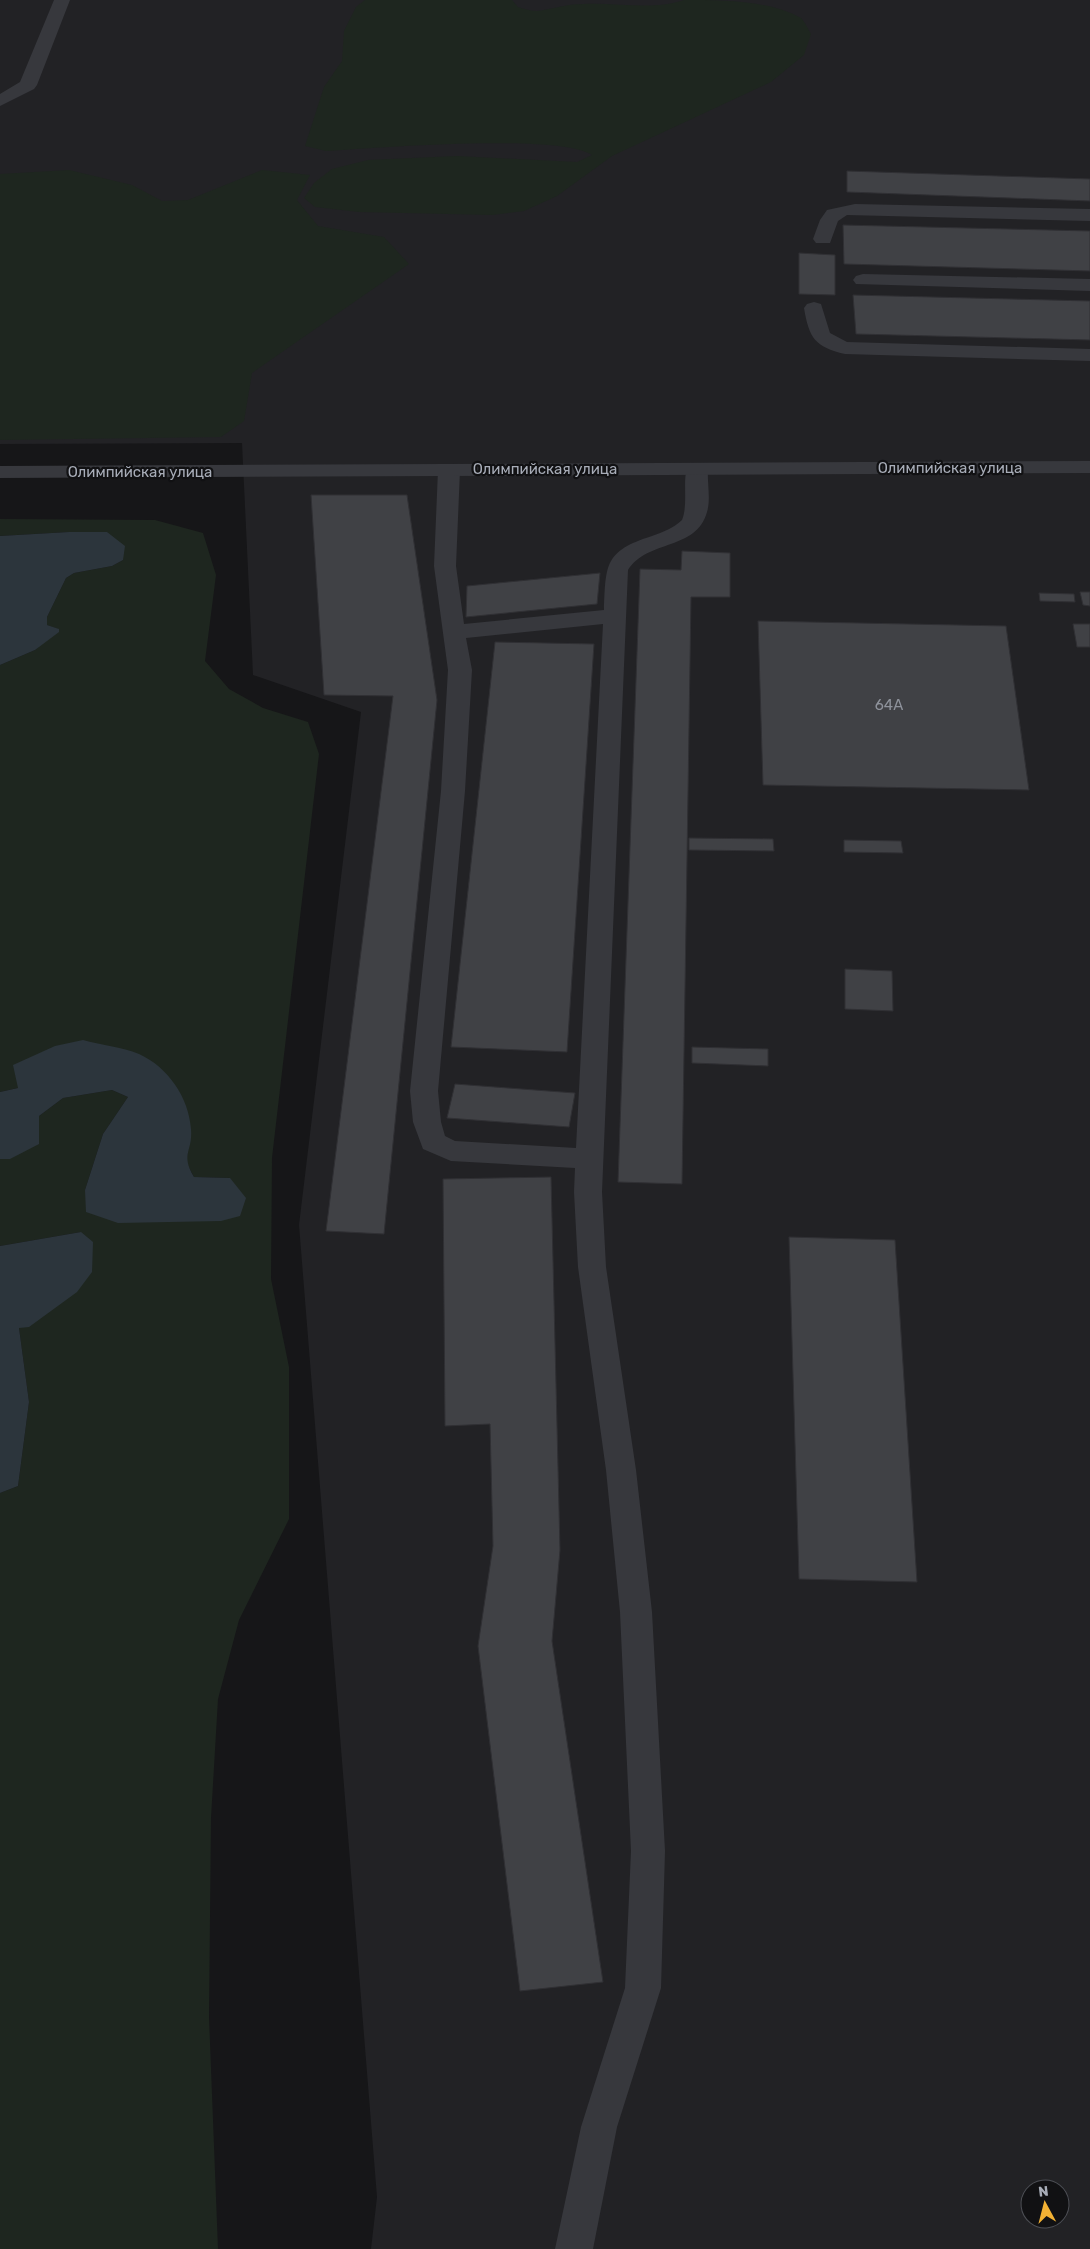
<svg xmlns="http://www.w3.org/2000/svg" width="1090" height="2249" font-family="Rubik,sans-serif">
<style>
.built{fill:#222225;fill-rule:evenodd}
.green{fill:#1e261f}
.water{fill:#2c353c}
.building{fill:#404145;stroke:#303034}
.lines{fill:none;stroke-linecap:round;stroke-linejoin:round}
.service{fill:#37383d;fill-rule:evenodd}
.minor{fill:#37383d;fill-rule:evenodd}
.labels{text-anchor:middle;stroke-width:4.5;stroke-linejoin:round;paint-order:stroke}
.far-street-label{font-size:15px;fill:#a8adb8;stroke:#111113}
.number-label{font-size:15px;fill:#8e929b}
</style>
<rect width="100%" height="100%" fill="#161618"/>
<path class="built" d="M0,0h1090v2249h-719l6,-52 -78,-972 62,-513 -108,-37 -11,-232 -242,1zM1030,2189h30v30h-30z"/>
<g class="green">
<path d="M365,0h147l6,7c6,2 13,4 19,4 16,-2 29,-7 46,-7 34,-2 68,7 101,-4 38,0 85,0 117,18 4,4 7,11 10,16l-7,21 -33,27 -159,74 -55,40 -33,15 -32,4 -133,-3 -44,-5 -11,-9 10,-15 18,-14 36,-9 89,-4 120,6 15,-7c-34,-22 -218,-7 -266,-4l-21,-5 19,-59 18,-26 2,-30 12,-24z"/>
<polygon points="69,170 132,185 162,201 188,200 262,170 310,175 297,200 318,226 384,237 409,264 252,373 244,421 221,437 0,440 0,174"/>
<polygon points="0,519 155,520 203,533 216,575 205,661 229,689 263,708 308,722 319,754 272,1158 271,1279 289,1367 289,1519 239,1620 218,1699 211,1818 209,2017 218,2249 0,2249 0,1493 18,1486 29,1402 19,1328 81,1232 0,1246 0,1159 10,1159 39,1116 63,1098 112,1090 128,1097 103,1134 85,1190 230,1178 194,1177 186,1162 191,1131 165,1073 18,1088 0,1092 0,665 35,650 58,629 47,625 47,617 66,578 74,573 112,566 123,560 107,532 69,532 0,536"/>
</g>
<g class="water">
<polygon points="69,532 107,532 125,546 123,560 112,566 74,573 66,578 47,617 47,625 59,629 59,632 35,650 0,665 0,536"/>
<path d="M83,1040c17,5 39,7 56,14 29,13 50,44 52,75 2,23 -11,24 3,48l36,1 16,20 -6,18 -19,5 -103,2 -32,-11 -1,-22 18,-56 25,-37 -16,-7 -49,8 -24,18v28l-29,15h-10v-67l18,-4 -5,-23 42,-19z"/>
<polygon points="81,1232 93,1242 92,1272 77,1292 29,1327 19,1328 29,1402 18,1486 0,1493 0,1246"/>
</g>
<g class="building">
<polygon points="847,171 1090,179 1090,201 847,192"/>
<polygon points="843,225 1090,231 1090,271 844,264"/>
<polygon points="799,253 835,255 835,295 799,294"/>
<polygon points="853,295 1090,301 1090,340 856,334"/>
<polygon points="311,495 407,495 437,700 384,1234 326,1231 393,696 324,695"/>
<polygon points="682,551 730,553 730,597 691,597 682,1184 618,1182 640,569 681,570"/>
<polygon points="600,573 597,604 466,617 467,586"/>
<polygon points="1080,592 1090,592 1090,606 1083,605"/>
<polygon points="1039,593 1074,594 1075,602 1040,601"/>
<polygon points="758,621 1006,626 1029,790 763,785"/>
<polygon points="1073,624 1090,624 1090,647 1077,647"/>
<polygon points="495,642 594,644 567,1052 451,1047"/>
<polygon points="689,838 773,839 774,851 689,850"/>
<polygon points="844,840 901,841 903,853 844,852"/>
<polygon points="845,969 892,971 893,1011 845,1009"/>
<polygon points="692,1047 768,1049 768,1066 692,1063"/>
<polygon points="455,1084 575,1093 569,1127 447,1118"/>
<polygon points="551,1177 560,1550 552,1641 603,1982 520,1991 478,1646 493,1546 490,1424 445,1426 443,1179"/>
<polygon points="789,1237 895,1240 917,1582 799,1579"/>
</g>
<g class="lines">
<g class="service">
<polygon points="54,0 70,0 37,85 34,89 0,106 0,94 20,82"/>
<polygon points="855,204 1090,209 1090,221 847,215 838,221 830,243 816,243 813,239 820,220 827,210"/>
<polygon points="863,274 1090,279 1090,291 856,284 853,280 856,276"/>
<path d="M814,302l7,2 9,29 17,9 243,7v12l-245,-7c-30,-7 -36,-16 -41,-46l3,-4z"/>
<path d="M697,463l8,1 3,5c-1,14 3,30 -1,43 -11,39 -59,27 -79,58l-26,622 4,75 30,203 16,142 13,239 -4,137 -44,139 -24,122h-38l26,-122 44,-139 6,-137 -11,-239 -14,-142 -28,-203 -4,-75 1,-24 -124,-7 -28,-12 -10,-27 -3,-31 31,-300 7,-121 -14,-104 4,-96 3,-5 8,-1 8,1 3,5 -4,96 8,58 140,-14c2,-45 0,-59 48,-74 11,-4 22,-8 30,-16 7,-17 -1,-43 7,-56zM603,624l-27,524 -121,-7 -10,-5 -4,-14 -3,-31 27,-300 7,-121 -6,-32z"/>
</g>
<polygon class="minor" points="1090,461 1090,473 0,478 0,466"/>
</g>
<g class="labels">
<g class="far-street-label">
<text x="950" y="473">Олимпийская улица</text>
<text x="545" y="474">Олимпийская улица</text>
<text x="140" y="477">Олимпийская улица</text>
</g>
<g class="number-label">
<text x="889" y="710">64А</text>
</g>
</g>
<g transform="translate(1045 2204) rotate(353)"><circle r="24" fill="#111113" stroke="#4d4f55"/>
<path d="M0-4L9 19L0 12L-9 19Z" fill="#f2b134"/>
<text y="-8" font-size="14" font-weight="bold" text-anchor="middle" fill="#a8adb8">N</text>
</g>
</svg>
